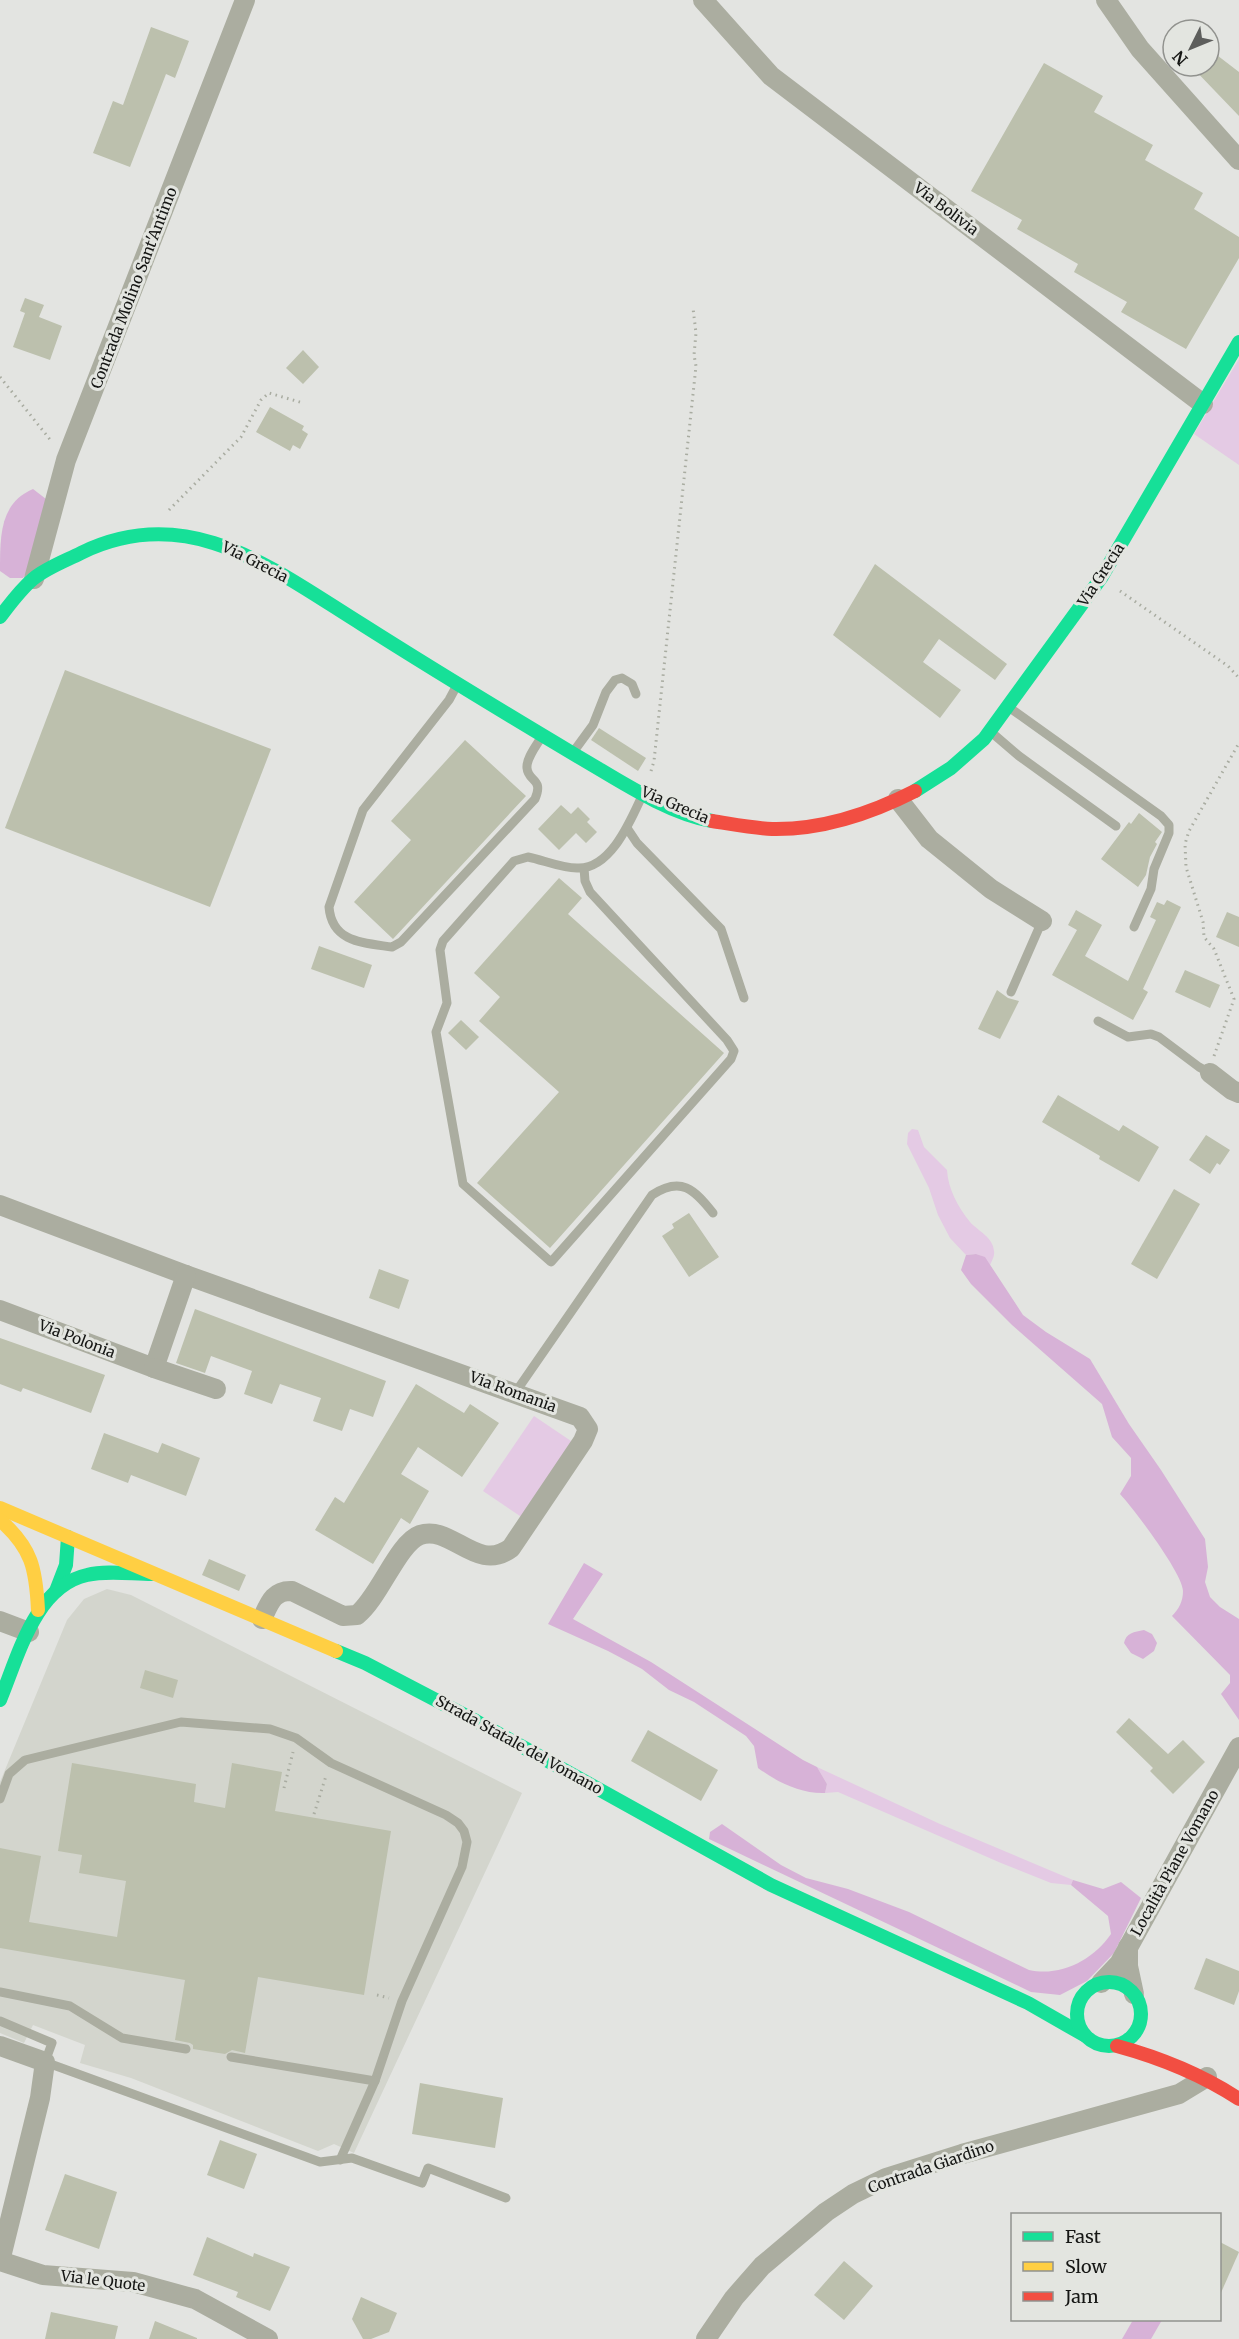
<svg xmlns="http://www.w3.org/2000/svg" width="1239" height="2339" font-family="Merriweather,serif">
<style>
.built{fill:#d3d5cd}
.green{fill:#e4cae4}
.forest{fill:#d7b2d7}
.building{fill:#bcc0ad}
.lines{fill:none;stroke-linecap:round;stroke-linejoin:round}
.path{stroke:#a9aca1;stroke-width:3;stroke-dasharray:1.5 4.5;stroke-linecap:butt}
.lane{stroke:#abada0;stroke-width:9}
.street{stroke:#abada0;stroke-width:20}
.fast{stroke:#16e098;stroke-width:14}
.slow{stroke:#ffcf43;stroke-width:14}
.jam{stroke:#f24e42;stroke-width:14}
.labels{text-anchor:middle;stroke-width:6;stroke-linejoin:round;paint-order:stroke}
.street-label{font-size:15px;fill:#151614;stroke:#e3e5e0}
</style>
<rect width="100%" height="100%" fill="#e3e4e1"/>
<polygon class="built" points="107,1589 131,1595 522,1793 354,2153 334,2144 318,2151 131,2078 80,2063 85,2045 33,2025 24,2043 0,2033 0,1782 67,1620 84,1599"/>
<g class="green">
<polygon points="1239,359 1239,465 1194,434"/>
<path d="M912,1129l6,1 6,17 23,23c1,19 11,37 23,52 8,9 23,15 24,29 1,4 -2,10 -4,14 -7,-10 -12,-12 -24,-10l-16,-17 -12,-23 -9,-27 -22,-44 1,-11z"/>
<polygon points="534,1416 574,1443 523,1518 483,1491"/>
<polygon points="817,1767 940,1824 1073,1880 1071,1885 1051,1883 1001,1863 838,1792 825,1793 827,1784"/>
</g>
<g class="forest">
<path d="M33,489l13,10 -11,61 -12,18h-13l-10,-7c0,-36 0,-68 33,-82z"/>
<path d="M976,1254l9,3 38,58 23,17 44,27 39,65 32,46 44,69 3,28 -3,15 5,15 10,10 19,12v101l-18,-26 9,-11v-8l-58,-59c7,-7 11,-15 11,-25 0,-17 -49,-82 -63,-97l11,-18v-18l-19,-21 -10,-33 -90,-79 -41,-41 -10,-14 5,-15z"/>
<path d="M584,1563l19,11 -30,45 78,43 152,98 14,7 10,17 -2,9c-24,1 -48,-11 -67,-25l-4,-22 -8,-10 -52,-34 -25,-12 -27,-21 -34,-18 -60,-27z"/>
<path d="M1144,1630l8,4 5,9 -3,8 -11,8 -12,-6 -7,-10c2,-10 10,-11 20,-13z"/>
<path d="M722,1824l59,41 25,13 42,11 61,23 120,58c32,7 64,-10 82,-36l-3,-18 -37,-31 2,-5 30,9 18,-7 20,16 -27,55 -27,28 -27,14 -29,-3 -322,-153 1,-7z"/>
<polygon points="1133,2320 1162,2320 1151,2339 1122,2339"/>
</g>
<g class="building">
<polygon points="151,27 189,41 175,78 166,74 130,167 93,153 113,101 123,105"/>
<polygon points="1209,49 1239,72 1239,116 1191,66 1209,66"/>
<polygon points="1044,63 1103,96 1094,112 1153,145 1145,160 1203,193 1194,209 1239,237 1239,258 1186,349 1121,312 1127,302 1074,272 1078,264 1017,229 1022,220 971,191"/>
<polygon points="25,298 44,305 39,317 62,326 50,360 13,347 25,313 20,311"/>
<polygon points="303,350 319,367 303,384 286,368"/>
<polygon points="270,407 304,426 302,430 308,434 300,449 293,445 290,451 256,432"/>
<polygon points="875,564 1007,664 995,680 939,639 923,662 961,690 940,718 833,635"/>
<polygon points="65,670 271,749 210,907 5,828"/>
<polygon points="599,728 646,758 638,771 591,740"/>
<polygon points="465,740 526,796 393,939 354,902 411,840 391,821"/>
<polygon points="561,805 571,814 578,807 590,819 587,822 597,832 586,843 576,833 559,850 538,829"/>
<polygon points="1139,813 1162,832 1155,842 1157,844 1150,857 1146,875 1138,887 1101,859 1129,822 1131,824"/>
<polygon points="559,878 582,898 568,914 724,1053 550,1248 477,1183 559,1092 479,1021 500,997 474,973"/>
<polygon points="1167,900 1181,907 1143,989 1148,992 1133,1020 1052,975 1077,930 1068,925 1076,910 1102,925 1085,956 1128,981 1156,920 1150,917 1157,902 1164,905"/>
<polygon points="1227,912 1239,917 1239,947 1216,937"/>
<polygon points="319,946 372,965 364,988 311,969"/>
<polygon points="1185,970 1220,985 1210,1008 1175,992"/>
<polygon points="997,990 1008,998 1019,1001 1000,1039 978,1029"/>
<polygon points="461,1020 479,1037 466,1050 448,1033"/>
<polygon points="1058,1095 1119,1131 1123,1125 1159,1147 1139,1182 1099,1159 1100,1156 1042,1122"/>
<polygon points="1206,1135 1230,1150 1220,1165 1217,1163 1210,1174 1189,1160"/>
<polygon points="1174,1189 1200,1204 1157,1279 1131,1264"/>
<polygon points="689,1213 719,1257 689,1277 662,1236 674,1228 672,1224"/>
<polygon points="379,1269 409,1280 399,1309 369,1298"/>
<polygon points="195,1309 386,1381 373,1417 350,1409 342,1431 313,1421 321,1398 280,1384 272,1404 244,1394 252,1371 211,1356 205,1373 176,1363"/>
<polygon points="0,1338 105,1375 91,1413 23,1388 21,1392 0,1384"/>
<polygon points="416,1384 464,1413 470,1404 499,1423 462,1477 418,1447 401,1474 429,1491 410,1524 401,1518 373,1564 315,1530 335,1497 344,1503"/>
<polygon points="104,1433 158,1453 162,1443 200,1458 186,1496 131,1475 128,1483 91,1469"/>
<polygon points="209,1559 246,1575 239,1591 202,1575"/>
<polygon points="145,1670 178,1680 173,1698 140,1688"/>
<polygon points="1129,1718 1168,1754 1183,1740 1205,1762 1173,1794 1150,1771 1153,1768 1116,1732"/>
<polygon points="648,1730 718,1770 701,1801 631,1761"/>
<polygon points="72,1763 196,1784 194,1802 225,1808 232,1763 282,1772 275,1811 391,1831 364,1995 258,1977 245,2053 232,2050 225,2054 193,2049 193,2045 190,2043 175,2040 185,1980 0,1948 0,1848 41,1856 29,1922 117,1937 126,1881 79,1873 82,1855 58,1851"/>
<polygon points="1206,1958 1239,1971 1239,1991 1234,2005 1194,1989"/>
<polygon points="420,2083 503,2098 495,2148 412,2134"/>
<polygon points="220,2140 257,2154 244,2189 207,2175"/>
<polygon points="65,2174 117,2192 99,2249 45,2230"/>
<polygon points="207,2237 253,2257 254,2253 290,2267 270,2311 236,2297 238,2292 193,2275"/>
<polygon points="1220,2242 1239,2252 1220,2295"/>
<polygon points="844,2261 873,2286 844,2320 814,2295"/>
<polygon points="361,2297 397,2313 389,2332 371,2339 363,2339 352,2319"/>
<polygon points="51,2312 118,2326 115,2339 45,2339"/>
<polygon points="155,2321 197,2338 197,2339 149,2339"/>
</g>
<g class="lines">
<g class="path">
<polyline points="0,377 52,442"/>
<polyline points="169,510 241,437 261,400 269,393 303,403"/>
<polyline points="1120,591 1228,666 1239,678"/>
<polyline points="651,771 654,761 696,366 694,355 696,333 693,308"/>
<polyline points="1214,1056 1234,999 1214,949 1204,937 1203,922 1186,867 1185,844 1189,831 1239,743"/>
<polyline points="284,1788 293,1752"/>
<polyline points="314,1814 326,1776"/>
<polyline points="377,1995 389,1998"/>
</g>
<g class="lane">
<path d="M456,687l-7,13 -86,110 -34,97c3,36 35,36 63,40l9,-5 134,-143c9,-21 -7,-17 -8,-31 -1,-10 10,-23 15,-32"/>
<polyline points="1010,708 1161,816 1169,825 1169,833 1154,869 1151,889 1134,927"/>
<polyline points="991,732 1019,756 1116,826"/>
<polyline points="574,751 593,725 606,692 615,680 622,678 632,684 636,694"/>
<polyline points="627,828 637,843 721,929 744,998"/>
<path d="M584,868l1,13 5,11 137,148 7,11 -3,8 -180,203 -88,-78 -27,-152 11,-29 -7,-53 3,-9 8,-9 63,-71 14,-4c15,3 33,11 49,11 33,2 53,-46 65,-72"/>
<polyline points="1011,992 1042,921"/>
<polyline points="1098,1021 1128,1037 1151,1034 1159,1037 1199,1067 1210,1073"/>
<path d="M515,1393l137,-198c29,-19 42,-6 61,18"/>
<polyline points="0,1799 9,1774 25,1760 181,1722 270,1729 296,1738 331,1763 446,1815 458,1823 464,1831 467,1842 462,1867 402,2001 375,2081 340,2160"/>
<polyline points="0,1992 70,2006 122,2038 186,2049"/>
<polyline points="0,2021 52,2043 45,2062 320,2162 352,2158 422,2183 428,2168 506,2198"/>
<polyline points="231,2057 375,2081"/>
</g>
<g class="street">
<polyline points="703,0 771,76 1203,404"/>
<polyline points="1106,0 1140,49 1239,160"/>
<polyline points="34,579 66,460 245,0"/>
<polyline points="898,799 929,839 991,889 1042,921"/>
<polyline points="1210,1073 1232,1090 1239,1093"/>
<path d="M0,1205l186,70 394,142 8,12 -5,12 -72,107c-34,26 -60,-24 -91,-13 -22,8 -41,63 -63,80l-14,1 -51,-25c-19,-1 -23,13 -30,28"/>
<polyline points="0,1310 154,1368 186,1275"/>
<polyline points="154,1368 216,1389"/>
<polyline points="0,1621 29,1632"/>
<polyline points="1128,1947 1128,1966 1134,1994"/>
<polyline points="1101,1983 1119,1964 1239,1747"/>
<polyline points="0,2046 45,2062 40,2098 0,2261 43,2275 133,2282 195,2299 268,2339"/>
<polyline points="706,2339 734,2298 762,2266 826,2212 853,2194 886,2178 962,2154 1179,2094 1207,2077"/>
</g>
<g class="fast">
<path d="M0,617c10,-13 20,-27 33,-38 13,-11 32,-18 48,-26 108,-53 193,17 282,72 71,45 142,88 214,131 40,23 89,57 135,65"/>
<polyline points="915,791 951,768 984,739 1101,578 1239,342"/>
<polyline points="56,1591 66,1565 68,1537"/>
<polyline points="336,1651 365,1663 476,1721 771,1885 1028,2003 1084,2035"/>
<path d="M0,1700c18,-43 35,-114 87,-125 20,-5 44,-1 65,-1"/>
<circle cx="1109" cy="2014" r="32"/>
</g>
<g class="slow">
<polyline points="0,1508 336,1651"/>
<path d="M0,1520c32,28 36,49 38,90"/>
</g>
<g class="jam">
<path d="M712,821c20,3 40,7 60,8 51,1 98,-15 143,-38"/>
<path d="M1117,2046c44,12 84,28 122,53"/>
</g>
</g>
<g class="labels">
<g class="street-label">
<text transform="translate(946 209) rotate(37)" y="5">Via Bolivia</text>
<text transform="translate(134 288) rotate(-69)" y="5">Contrada Molino Sant'Antimo</text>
<text transform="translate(255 562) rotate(27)" y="5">Via Grecia</text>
<text transform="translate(1101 575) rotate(-57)" y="5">Via Grecia</text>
<text transform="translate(675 805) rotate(23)" y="5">Via Grecia</text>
<text transform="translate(77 1339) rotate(21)" y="5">Via Polonia</text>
<text transform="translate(513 1392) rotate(20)" y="5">Via Romania</text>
<text transform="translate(519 1745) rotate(29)" y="5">Strada Statale del Vomano</text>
<text transform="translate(1175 1863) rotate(-61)" y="5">Località Piane Vomano</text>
<text transform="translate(931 2167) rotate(-19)" y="5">Contrada Giardino</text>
<text transform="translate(103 2281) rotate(7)" y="5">Via le Quote</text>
</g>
</g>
<rect x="1011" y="2213" width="210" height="108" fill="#e3e5e0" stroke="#91928e" stroke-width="1.5"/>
<rect x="1023" y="2232" width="30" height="9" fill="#16e098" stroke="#91928e" stroke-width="1.5"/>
<text x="1065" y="2243" font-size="18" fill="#151614">Fast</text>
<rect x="1023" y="2262" width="30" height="9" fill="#ffcf43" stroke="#91928e" stroke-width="1.5"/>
<text x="1065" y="2273" font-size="18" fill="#151614">Slow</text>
<rect x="1023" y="2292" width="30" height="9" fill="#f24e42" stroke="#91928e" stroke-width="1.5"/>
<text x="1065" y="2303" font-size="18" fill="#151614">Jam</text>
<g transform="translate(1191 48) rotate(227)"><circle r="28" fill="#e3e5e0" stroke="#91928e" stroke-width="1.5"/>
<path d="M0-4.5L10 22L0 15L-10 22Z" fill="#5d5e5c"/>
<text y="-9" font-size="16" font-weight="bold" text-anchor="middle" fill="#151614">N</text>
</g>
</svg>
